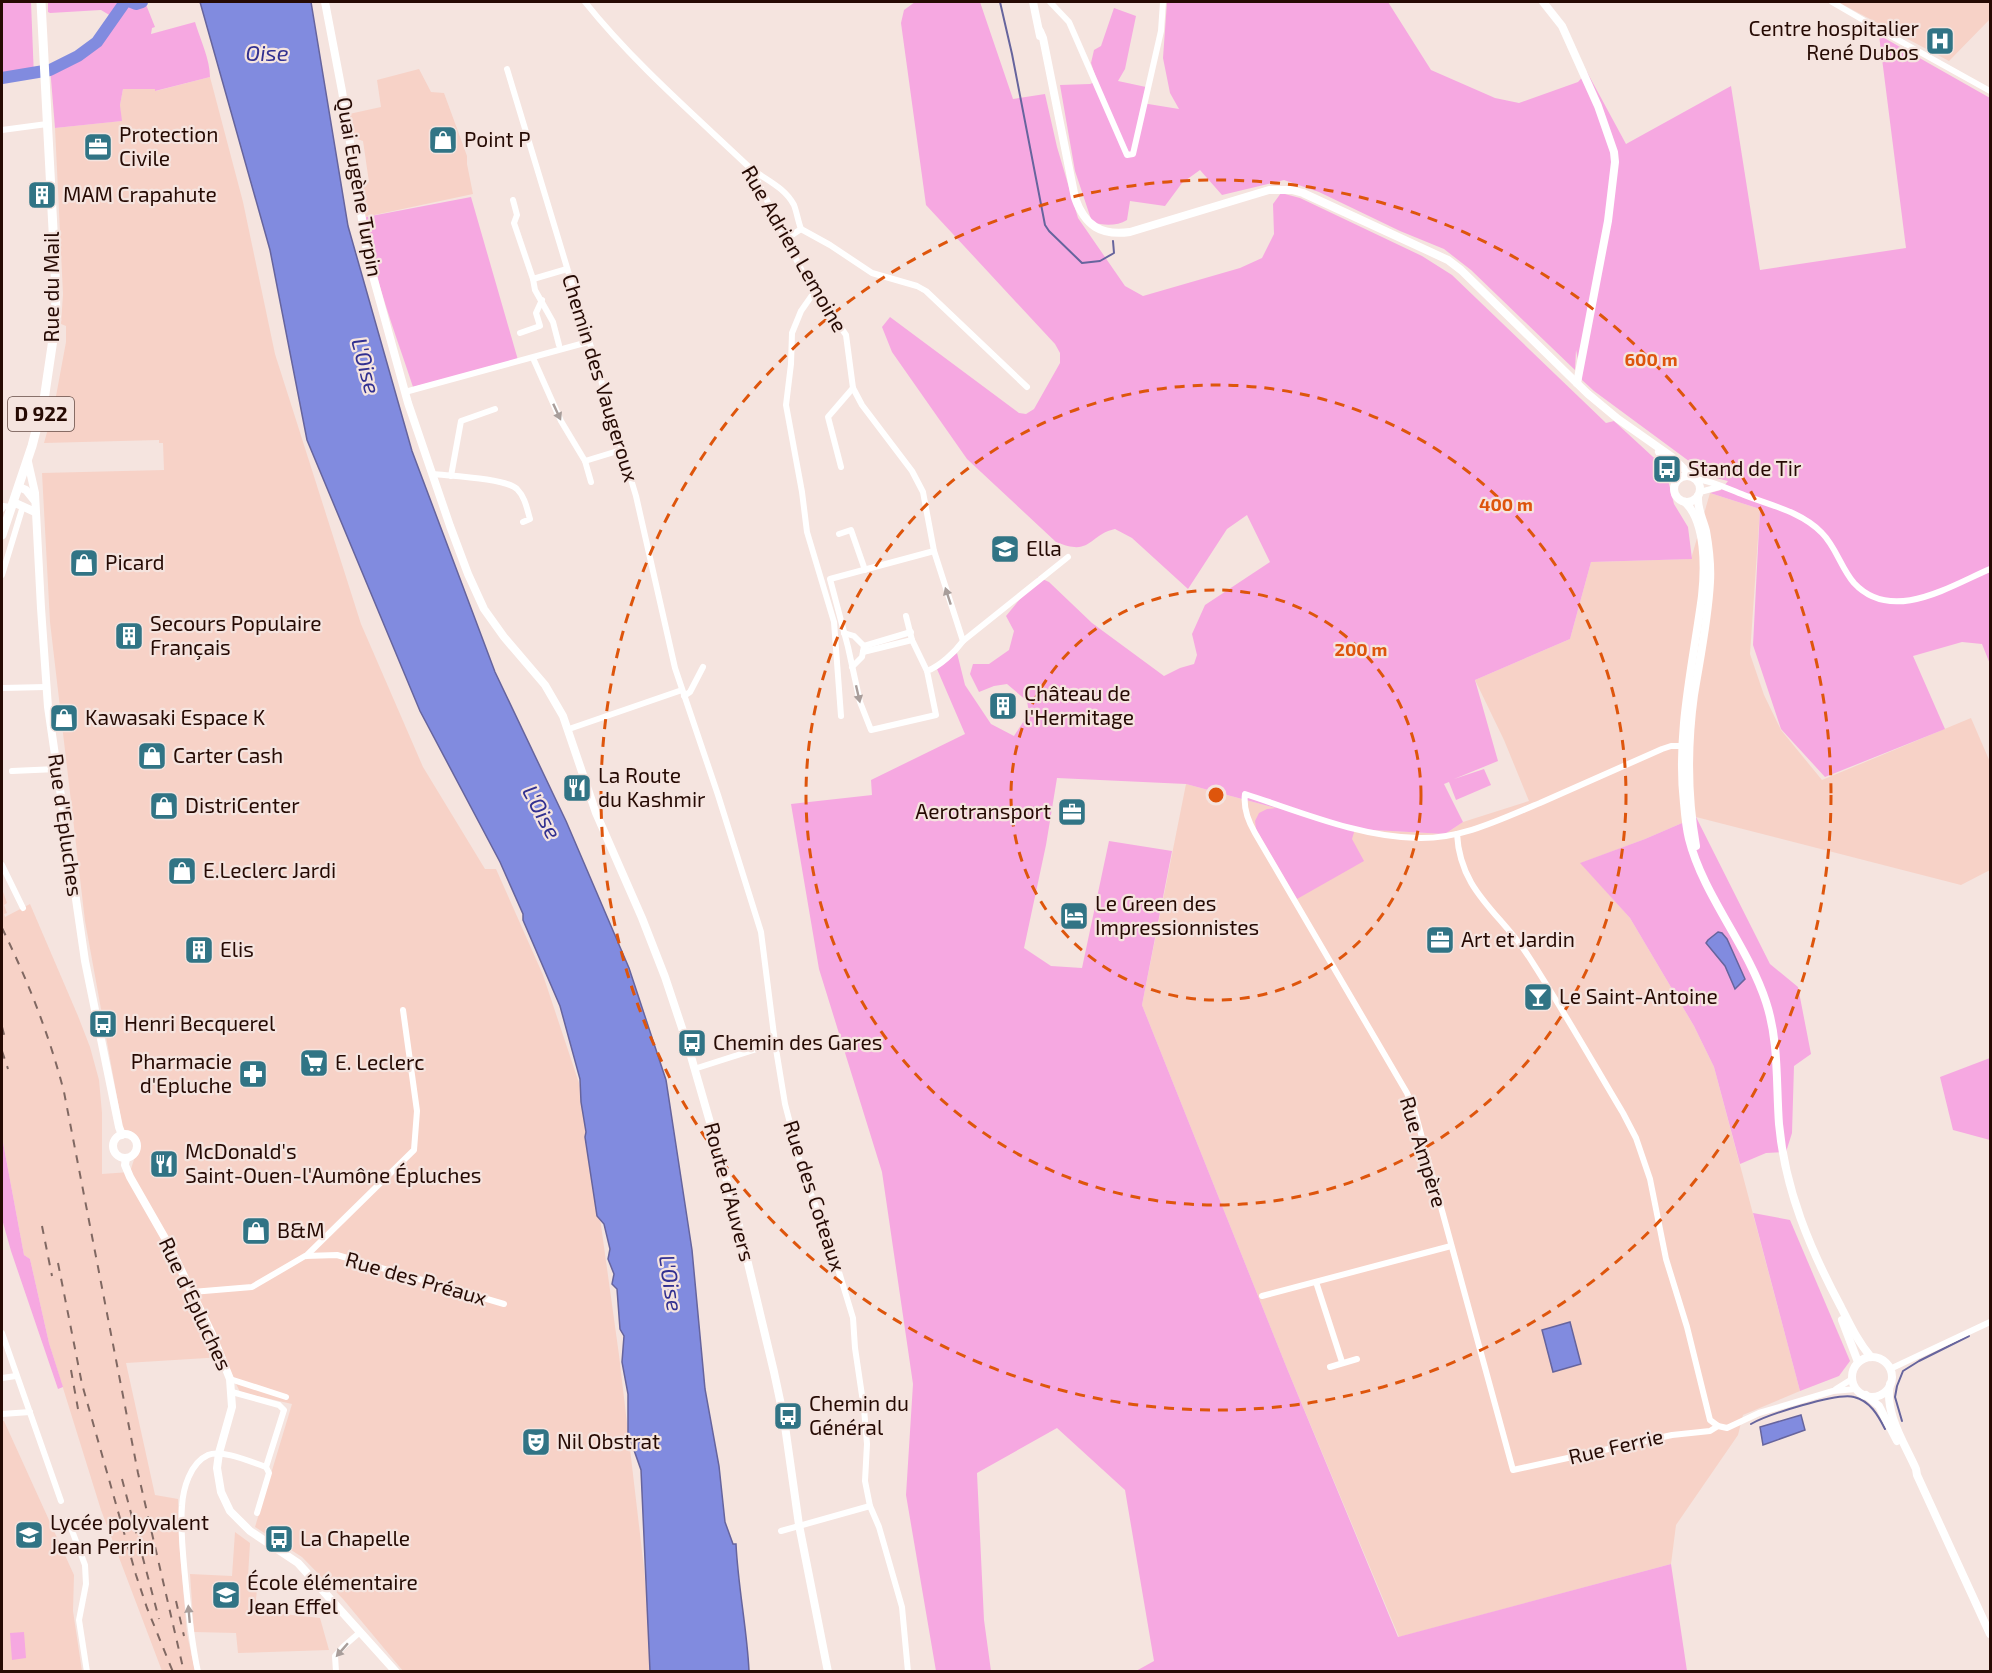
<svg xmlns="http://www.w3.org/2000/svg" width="1992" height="1673" font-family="'Exo 2',sans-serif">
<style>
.built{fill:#f7d2c7}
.green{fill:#f6a8e1}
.water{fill:#818bdf;stroke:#66649d;stroke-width:1.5}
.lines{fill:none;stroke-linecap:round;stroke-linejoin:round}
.stream{stroke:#66649d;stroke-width:2}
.river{stroke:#818bdf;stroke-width:12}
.minor{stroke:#fff;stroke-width:6}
.tertiary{stroke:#fff;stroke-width:8}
.secondary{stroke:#fff;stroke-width:8}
.primary{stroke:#fff;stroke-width:9}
.rail{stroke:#806862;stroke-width:2;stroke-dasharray:8 8;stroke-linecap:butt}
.oneway{fill:#a89d9a}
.ring{fill:none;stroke:#de550c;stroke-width:3;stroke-dasharray:10 8}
.labels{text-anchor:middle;stroke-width:4.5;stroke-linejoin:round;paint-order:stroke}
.shield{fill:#f5e4df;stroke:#644b45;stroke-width:1.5}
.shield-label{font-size:20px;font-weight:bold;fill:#260a03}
.poi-label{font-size:21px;fill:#260a03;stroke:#f5e4df;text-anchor:start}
.street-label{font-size:21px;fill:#260a03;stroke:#f5e4df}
.water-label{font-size:22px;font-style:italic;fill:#323090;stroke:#f5e4df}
.centre{fill:#de550c;stroke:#f5e4df;stroke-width:3}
.ring-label{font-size:18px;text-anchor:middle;font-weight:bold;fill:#de550c;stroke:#f5e4df;stroke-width:4.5;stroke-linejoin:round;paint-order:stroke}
</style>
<rect width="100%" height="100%" fill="#f5e4df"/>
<g class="built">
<polygon points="1838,2 1990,2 1990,21 1989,20 1949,61"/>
<polygon points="419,69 431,92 444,93 467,156 467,164 473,194 365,217 359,184 369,182 363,141 352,137 349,114 381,107 377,80"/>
<polygon points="210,77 243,202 275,354 361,624 423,767 485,869 496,869 543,975 583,1095 619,1355 644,1568 653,1671 403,1671 343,1599 302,1557 255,1527 292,1404 240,1392 223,1357 126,1363 155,1495 178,1499 179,1542 187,1634 195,1671 162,1671 101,1510 49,1343 30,1259 24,1255 2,1137 2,889 7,903 4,905 7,913 4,914 5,917 30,904 78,1016 90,1047 99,1080 102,1113 102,1174 130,1172 139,1144 123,1130 85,921 50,622 42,473 164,470 163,443 159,443 159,440 44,443 54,407 66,342 66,326 61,324 63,294 55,128 121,121 120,105 123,89 155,89 156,91"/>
<polygon points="1710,493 1760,509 1750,654 1764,695 1781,730 1822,780 1971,718 1990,762 1990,870 1961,885 1696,817 1645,839 1581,863 1630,918 1694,1026 1714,1067 1800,1391 1743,1415 1738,1435 1676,1525 1671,1564 1399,1637 1286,1366 1142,1005 1186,784 1355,829 1445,834 1463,822 1529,801 1504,740 1475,680 1570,639 1591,562 1691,559"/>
<polygon points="2,1421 4,1421 74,1575 73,1611 82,1671 2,1672"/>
<polygon points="235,1532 250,1543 248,1576 258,1577 255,1611 320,1618 329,1650 238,1653 236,1633 194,1632 190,1574 232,1576"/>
</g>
<g class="green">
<polygon points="2,2 31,2 34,78 2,83"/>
<path d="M48,2h97l10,25 -3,1 -1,6 44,-12c5,17 15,37 15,55l-55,14v-2h-32l-3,16 2,16 -67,7 -5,-61c32,-11 43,-22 61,-51l-10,-6 -51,3 -2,-1z"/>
<path d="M915,2h65l33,97 32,-5 12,53 21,71 47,68 18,10 97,-28 22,-10 12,-24 -1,-30 8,-11 19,5 122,58 30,19 154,148 8,-2 51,47 9,36 14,23 4,32 -101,3 -21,77 -95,41 23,81 -44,18 30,-10 7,16 -35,15 -7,-18 -5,2 19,38 -18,12 -90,-5 -3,10 12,22 -67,38 -41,-70 -1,-8 4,-8 8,-4 9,-1 -90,-24 -129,-6 -11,67 -22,103 27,18 31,2 27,-127 63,10 -30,154 144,361 112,271 273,-73 16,107h-551l18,-10 -29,-171 -68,-62 -80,45 7,147 7,51h-55l-30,-176 7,-111 -31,-212 -63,-203 -28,-165 81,-9 -1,-15 94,-46 -28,-65 20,-16 8,32 26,39 23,12 15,-23 -2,-12 -20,-17 -13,2 -15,6 -9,-18 3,-10h16l20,-14 5,-19 -8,-15 32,-39 11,5 43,41 72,53 16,-8 14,-4 3,-9 -5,-21 13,-29 65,-43 -23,-47 -20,14 -39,60 -56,-51 -17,-9c-27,6 -23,28 -59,13l-89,-83 -75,-107 -10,-25 8,-10 129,96 7,1 8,-5 26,-46v-10l-5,-9 -129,-139 -25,-182 3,-13z"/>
<path d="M1167,2h221l43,68 64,28 24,5 59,-21 9,-10 39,72 105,-58 29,184 146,-22 -27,-213 111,63v566l-8,-20 -20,-2 -49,14 32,73 -120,48 -44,-48 -28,-84 7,-136 -50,-16 11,-3 7,-9 -12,-3 -19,-11 -103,-76 -12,-11 -6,-30 -1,20 -104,-100 -27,-21 -44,-18 -81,-39 -35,-12 -62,15 -22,-25 -18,13 -17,23 -35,-5 -3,19c-10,6 -23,6 -35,2l-17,-51 -15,-86 30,-1 7,-3 -6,-18 3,-13 7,-4 13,-38 22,8 -11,53 -7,12 28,6 -4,16 37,6 -9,-16 -7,-35z"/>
<path d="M471,197l47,163 -105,27c-18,-56 -41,-111 -47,-170z"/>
<polygon points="1696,817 1770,964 1798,987 1811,1054 1794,1066 1792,1133 1786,1152 1766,1153 1740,1164 1714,1067 1694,1026 1630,918 1580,863 1645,839"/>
<polygon points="1990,1058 1990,1140 1953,1130 1940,1077"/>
<polygon points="2,1137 24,1255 30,1259 49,1343 63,1387 58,1389 11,1251 2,1219"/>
<polygon points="1753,1213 1790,1220 1850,1361 1839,1376 1800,1391"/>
<polygon points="24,1632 26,1658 12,1660 10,1633"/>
</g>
<g class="water">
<path d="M200,2h111l37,224 64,225 83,221 71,149 63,147 37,112 26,170 13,139 14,77 6,56 8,22h3c2,43 11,85 13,127h-99l-9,-201 -13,-37v-39l-6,-32 2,-26 -4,-7 -3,-40 -5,-5 2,-10 -6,-15 2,-10 -6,-25 -7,-8 -12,-79 1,-5 -5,-30 -1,-23 -20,-73 -37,-86v-6l-23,-52 -80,-151 -113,-271 -37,-190z"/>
<polygon points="1718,932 1722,933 1727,939 1745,979 1735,989 1725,966 1706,943 1708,940"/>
<polygon points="1570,1322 1581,1364 1553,1372 1542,1330"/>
<polygon points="1801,1415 1805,1430 1763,1445 1760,1427"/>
</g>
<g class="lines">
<g class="stream">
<polyline points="1000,2 1012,54 1045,225 1049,231 1082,263 1100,261 1114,253 1113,241"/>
<polyline points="1902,1421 1895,1397 1897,1386 1903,1371 1919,1361 1969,1336"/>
<path d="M1751,1424c15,-9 87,-32 103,-27 16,4 24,18 31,32"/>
</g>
<g class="river">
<polyline points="131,2 136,4 142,2"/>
<polyline points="2,78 50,70 78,56 97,42 125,2"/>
</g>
<g class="minor">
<path d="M585,2c48,60 107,111 163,164l7,10 47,95 44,64 7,53 9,17 50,66 11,21 11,59 29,90"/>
<polyline points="1050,2 1069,22 1127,155 1133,154 1161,31 1163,2"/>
<polyline points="1832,2 1882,31 1990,91"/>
<polyline points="507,69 636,496 675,668 718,795 761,932 775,1043 785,1104 803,1173 832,1249 853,1318 855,1348 864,1409 867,1444 865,1481 870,1506 879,1527 902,1607 908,1672"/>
<polyline points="2,130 47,124"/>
<path d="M753,170c15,11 32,18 41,35 3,8 4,16 7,24"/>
<polyline points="513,200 517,215 514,223 533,279 567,269"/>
<polyline points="801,229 830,245 872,273 917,286 926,291 1027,387"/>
<polyline points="786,239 801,229"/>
<polyline points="533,279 535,290 553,322 559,345"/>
<polyline points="815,291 801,311 792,333 791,364 786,405 802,492 807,532 834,622 841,716"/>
<polyline points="520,333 540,326 536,313 542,300"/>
<polyline points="533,358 561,421 585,461 621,450"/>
<polyline points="405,392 588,342"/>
<polyline points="585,461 591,482"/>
<polyline points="841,467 828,417 853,388"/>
<path d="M433,474c18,2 72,4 84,15 8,8 10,20 13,30l-7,3"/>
<polyline points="451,476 461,421 495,409"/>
<path d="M1696,479c17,2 32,10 48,16 26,10 58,17 78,38 14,14 19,35 32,50 38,41 96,3 136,-14"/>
<polyline points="1700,492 1719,487"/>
<polyline points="2,509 3,506 11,507"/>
<polyline points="839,534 851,530 865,570"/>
<path d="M934,551l-104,28 18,68 12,55 11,28 65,-15 -9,-44c13,-5 28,-19 36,-30l105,-84"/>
<polyline points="2,575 23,506"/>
<polyline points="906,616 912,640 927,671"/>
<polyline points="844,633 854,636 864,646 862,657 852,667"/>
<polyline points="864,646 911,632"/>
<polyline points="863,652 912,640"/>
<polyline points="2,688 46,687"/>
<polyline points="684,696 690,692 703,667"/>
<polyline points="569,729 682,690"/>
<path d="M1686,746h-15l-9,3c-40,18 -81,36 -122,54 -39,16 -78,36 -122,35 -59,-1 -117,-26 -173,-44 -2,15 3,27 10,39l152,260 8,19 98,358 159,-35 38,-4 8,-5"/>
<polyline points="12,771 57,769"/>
<path d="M1457,834c3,58 44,79 72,123 33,51 63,104 94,156l13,25 14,41 16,80 21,68 23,93 8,6 9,2 32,-15 74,-22 23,-2"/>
<polyline points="2,865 23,908"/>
<polyline points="694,1069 775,1043"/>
<polyline points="306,1256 414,1150 417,1111 403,1010"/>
<polyline points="1316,1282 1342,1362"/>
<polyline points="192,1292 252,1287 305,1256 337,1255 504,1304"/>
<polyline points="1262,1296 1451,1246"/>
<polyline points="2,1333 61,1501"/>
<polyline points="1330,1367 1357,1359"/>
<polyline points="1890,1369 1990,1322"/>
<polyline points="2,1378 16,1376"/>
<polyline points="230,1379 286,1397"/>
<polyline points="1836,1389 1852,1379"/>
<polyline points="2,1414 30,1412"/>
<polyline points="257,1513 269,1473 266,1467"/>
<polyline points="68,1520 85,1565 86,1584 79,1620 87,1672"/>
<polyline points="781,1531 870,1506"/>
<path d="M198,1672c-7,-32 -10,-64 -13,-96 -2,-23 -5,-47 -3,-70 1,-17 8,-43 26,-51 14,-6 43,7 58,12l18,-57 -5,-5 -47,-13"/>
<polyline points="336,1672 335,1656 344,1646 359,1633"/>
</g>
<g class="tertiary">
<polyline points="1543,2 1562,26 1598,106 1614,152 1615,162 1608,221 1577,383"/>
<polyline points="28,462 35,493 41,608 48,707 85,961 119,1127 122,1135"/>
<polyline points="19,487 26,490 34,500"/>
<polyline points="13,502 35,512"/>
<circle cx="125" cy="1146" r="12"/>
<polyline points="126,1158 125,1165 130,1177 170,1247 212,1334 230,1379 232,1407 219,1453 217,1468 221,1492 230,1511 250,1531 298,1563 396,1672"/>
</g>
<g class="secondary">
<polyline points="325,2 342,91 368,258 408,403 450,526 468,574 484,609 504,637 545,685 563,716 596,813 642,918 665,977 688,1046 735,1209 774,1372 784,1419 799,1525 828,1672"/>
<polyline points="1033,2 1040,36"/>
<path d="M1040,31l3,7 32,160c10,28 26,38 55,34l139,-42h23l11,3 145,67 13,10 127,124 30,25 54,38 19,19"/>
<polyline points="1659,452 1667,463 1675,483"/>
<circle cx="1687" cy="489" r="13"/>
<path d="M1685,502c21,20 20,67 17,94 -9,68 -26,138 -18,207 1,12 2,24 5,36 14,56 59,107 77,163 13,39 10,81 13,122 6,66 31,125 62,183 9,18 17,35 30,50"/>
<path d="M1696,846c-9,-51 -9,-100 -2,-151 6,-37 14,-75 16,-113 1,-17 -1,-34 -4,-51 -3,-12 -9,-22 -8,-35"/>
<polyline points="1842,1320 1858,1362"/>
<circle cx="1872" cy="1377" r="20"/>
<path d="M1890,1384c-6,29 15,60 26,85l1,6 73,159"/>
<polyline points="1866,1395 1879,1406 1897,1441"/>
</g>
<polyline class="primary" points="2,535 32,446 44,400 56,319 55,267 41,2"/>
<g class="rail">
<path d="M2,928c26,53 47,106 62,164l74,381 46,199"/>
<polyline points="2,1027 5,1038"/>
<polyline points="2,1051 8,1069"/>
<polyline points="42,1226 52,1276"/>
<polyline points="58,1263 82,1384 136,1575 147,1608 173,1672"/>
<polyline points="71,1370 78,1409"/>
<polyline points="122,1479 159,1619"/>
<polyline points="176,1601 184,1636"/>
</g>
</g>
<defs><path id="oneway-solid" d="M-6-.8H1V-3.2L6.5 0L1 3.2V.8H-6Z" transform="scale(1.5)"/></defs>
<g class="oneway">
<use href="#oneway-solid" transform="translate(557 412) rotate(65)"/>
<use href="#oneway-solid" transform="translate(948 596) rotate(-108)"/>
<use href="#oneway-solid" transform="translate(858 694) rotate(77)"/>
<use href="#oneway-solid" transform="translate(189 1614) rotate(-95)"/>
<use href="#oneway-solid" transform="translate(342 1650) rotate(131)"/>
</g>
<g class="ring">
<circle cx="1216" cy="795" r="205"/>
<circle cx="1216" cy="795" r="410"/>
<circle cx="1216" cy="795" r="615"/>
</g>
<defs>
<g id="hospital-square" transform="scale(1.5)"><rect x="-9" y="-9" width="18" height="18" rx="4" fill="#317485" stroke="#f5e4df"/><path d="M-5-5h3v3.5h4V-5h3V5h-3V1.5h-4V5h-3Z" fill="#fff"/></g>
<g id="shop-square" transform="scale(1.5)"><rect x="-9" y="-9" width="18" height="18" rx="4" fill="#317485" stroke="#f5e4df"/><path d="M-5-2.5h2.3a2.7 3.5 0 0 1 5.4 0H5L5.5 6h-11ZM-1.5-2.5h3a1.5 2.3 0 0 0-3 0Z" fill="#fff"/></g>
<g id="office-square" transform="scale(1.5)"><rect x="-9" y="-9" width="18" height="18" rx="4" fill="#317485" stroke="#f5e4df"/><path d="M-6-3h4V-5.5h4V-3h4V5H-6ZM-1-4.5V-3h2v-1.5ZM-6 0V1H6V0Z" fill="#fff"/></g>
<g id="building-square" transform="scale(1.5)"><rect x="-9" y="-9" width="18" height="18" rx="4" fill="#317485" stroke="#f5e4df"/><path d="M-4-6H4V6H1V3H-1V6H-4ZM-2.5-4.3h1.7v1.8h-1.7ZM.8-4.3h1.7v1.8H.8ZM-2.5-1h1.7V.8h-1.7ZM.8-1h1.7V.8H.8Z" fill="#fff"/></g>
<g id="bus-square" transform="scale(1.5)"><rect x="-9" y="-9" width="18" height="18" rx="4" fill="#317485" stroke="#f5e4df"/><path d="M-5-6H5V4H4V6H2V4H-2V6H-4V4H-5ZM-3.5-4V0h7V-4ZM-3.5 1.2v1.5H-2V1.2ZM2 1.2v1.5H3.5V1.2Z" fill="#fff"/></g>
<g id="school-square" transform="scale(1.5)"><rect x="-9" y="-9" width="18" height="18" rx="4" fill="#317485" stroke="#f5e4df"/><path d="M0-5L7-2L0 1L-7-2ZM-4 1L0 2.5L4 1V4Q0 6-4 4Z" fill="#fff"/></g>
<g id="restaurant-square" transform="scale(1.5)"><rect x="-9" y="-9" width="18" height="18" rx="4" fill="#317485" stroke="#f5e4df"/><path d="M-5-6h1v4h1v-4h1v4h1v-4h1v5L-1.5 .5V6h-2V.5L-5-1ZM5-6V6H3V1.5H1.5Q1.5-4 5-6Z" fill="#fff"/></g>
<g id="hotel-square" transform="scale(1.5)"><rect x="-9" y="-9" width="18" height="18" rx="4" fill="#317485" stroke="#f5e4df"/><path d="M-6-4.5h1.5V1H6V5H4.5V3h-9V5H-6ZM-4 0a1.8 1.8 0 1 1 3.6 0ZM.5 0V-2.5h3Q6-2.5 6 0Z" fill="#fff"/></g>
<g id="bar-square" transform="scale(1.5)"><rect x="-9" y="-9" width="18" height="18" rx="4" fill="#317485" stroke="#f5e4df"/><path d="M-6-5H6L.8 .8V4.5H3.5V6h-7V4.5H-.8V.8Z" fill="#fff"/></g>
<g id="supermarket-square" transform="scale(1.5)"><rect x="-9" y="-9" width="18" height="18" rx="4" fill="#317485" stroke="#f5e4df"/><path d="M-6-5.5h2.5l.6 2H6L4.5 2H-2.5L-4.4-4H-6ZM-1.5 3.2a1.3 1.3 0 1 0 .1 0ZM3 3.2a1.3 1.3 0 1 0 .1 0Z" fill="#fff"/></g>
<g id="pharmacy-square" transform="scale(1.5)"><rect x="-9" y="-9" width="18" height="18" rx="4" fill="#317485" stroke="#f5e4df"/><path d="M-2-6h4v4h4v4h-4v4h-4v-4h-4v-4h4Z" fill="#fff"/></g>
<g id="theatre-square" transform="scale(1.5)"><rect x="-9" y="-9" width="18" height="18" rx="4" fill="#317485" stroke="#f5e4df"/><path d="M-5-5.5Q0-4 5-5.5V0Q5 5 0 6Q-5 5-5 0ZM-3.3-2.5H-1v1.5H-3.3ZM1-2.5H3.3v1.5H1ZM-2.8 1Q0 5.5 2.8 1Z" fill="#fff"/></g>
</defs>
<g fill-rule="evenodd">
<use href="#hospital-square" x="1940" y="41"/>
<use href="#shop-square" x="443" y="140"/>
<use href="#office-square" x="98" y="147"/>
<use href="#building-square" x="42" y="195"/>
<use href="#bus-square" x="1667" y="469"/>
<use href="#school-square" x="1005" y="549"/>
<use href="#shop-square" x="84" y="563"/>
<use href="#building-square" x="129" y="636"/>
<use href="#building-square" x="1003" y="706"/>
<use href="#shop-square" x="64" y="718"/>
<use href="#shop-square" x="152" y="756"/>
<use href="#restaurant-square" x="577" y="788"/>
<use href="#shop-square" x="164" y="806"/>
<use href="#office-square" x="1072" y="812"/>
<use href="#shop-square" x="182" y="871"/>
<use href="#hotel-square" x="1074" y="916"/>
<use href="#office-square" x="1440" y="940"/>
<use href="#building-square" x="199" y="950"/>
<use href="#bar-square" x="1538" y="997"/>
<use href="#bus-square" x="103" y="1024"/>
<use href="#bus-square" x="692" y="1043"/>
<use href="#supermarket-square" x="314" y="1063"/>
<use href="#pharmacy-square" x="253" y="1074"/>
<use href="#restaurant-square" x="164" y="1164"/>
<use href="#shop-square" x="256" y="1231"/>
<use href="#bus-square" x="788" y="1416"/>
<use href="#theatre-square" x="536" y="1442"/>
<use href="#school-square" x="29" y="1535"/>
<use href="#bus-square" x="279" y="1539"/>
<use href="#school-square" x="226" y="1595"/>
</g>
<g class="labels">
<rect class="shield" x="8" y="397" width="66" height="34" rx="4.5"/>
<g class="shield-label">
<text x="41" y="421">D 922</text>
</g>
<g class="poi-label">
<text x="1919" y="36" text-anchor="end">Centre hospitalier<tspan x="1919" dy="24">René Dubos</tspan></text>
<text x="119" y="142">Protection<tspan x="119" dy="24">Civile</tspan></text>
<text x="464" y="147">Point P</text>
<text x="63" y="202">MAM Crapahute</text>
<text x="1688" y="476">Stand de Tir</text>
<text x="1026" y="556">Ella</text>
<text x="105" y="570">Picard</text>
<text x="150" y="631">Secours Populaire<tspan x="150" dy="24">Français</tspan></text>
<text x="1024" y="701">Château de<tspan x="1024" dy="24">l'Hermitage</tspan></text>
<text x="85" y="725">Kawasaki Espace K</text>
<text x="173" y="763">Carter Cash</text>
<text x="598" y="783">La Route<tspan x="598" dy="24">du Kashmir</tspan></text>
<text x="185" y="813">DistriCenter</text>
<text x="1051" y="819" text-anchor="end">Aerotransport</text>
<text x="203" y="878">E.Leclerc Jardi</text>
<text x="1095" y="911">Le Green des<tspan x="1095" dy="24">Impressionnistes</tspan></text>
<text x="1461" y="947">Art et Jardin</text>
<text x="220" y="957">Elis</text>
<text x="1559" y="1004">Le Saint-Antoine</text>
<text x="124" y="1031">Henri Becquerel</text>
<text x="713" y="1050">Chemin des Gares</text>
<text x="232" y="1069" text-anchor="end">Pharmacie<tspan x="232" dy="24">d'Epluche</tspan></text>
<text x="335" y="1070">E. Leclerc</text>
<text x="185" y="1159">McDonald's<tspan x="185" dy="24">Saint-Ouen-l'Aumône Épluches</tspan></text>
<text x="277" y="1238">B&amp;M</text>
<text x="809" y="1411">Chemin du<tspan x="809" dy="24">Général</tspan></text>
<text x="557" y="1449">Nil Obstrat</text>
<text x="50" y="1530">Lycée polyvalent<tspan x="50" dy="24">Jean Perrin</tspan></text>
<text x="300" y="1546">La Chapelle</text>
<text x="247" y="1590">École élémentaire<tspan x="247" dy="24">Jean Effel</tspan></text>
</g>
<g class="street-label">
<text transform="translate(359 187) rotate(80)" y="7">Quai Eugène Turpin</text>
<text transform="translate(794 249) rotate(60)" y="7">Rue Adrien Lemoine</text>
<text transform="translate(52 287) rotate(-90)" y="7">Rue du Mail</text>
<text transform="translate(600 378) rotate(73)" y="7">Chemin des Vaugeroux</text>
<text transform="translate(65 825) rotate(82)" y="7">Rue d'Epluches</text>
<text transform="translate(1423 1152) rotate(73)" y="7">Rue Ampère</text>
<text transform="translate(729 1192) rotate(75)" y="7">Route d'Auvers</text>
<text transform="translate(814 1196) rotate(72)" y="7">Rue des Coteaux</text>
<text transform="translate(416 1279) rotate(16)" y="7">Rue des Préaux</text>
<text transform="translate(195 1304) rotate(65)" y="7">Rue d'Epluches</text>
<text transform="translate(1616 1447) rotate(-13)" y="7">Rue Ferrie</text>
</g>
<g class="water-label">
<text x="267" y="61">Oise</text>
<text transform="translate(366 366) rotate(75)" y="8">L'Oise</text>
<text transform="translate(542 812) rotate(62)" y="8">L'Oise</text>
<text transform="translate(671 1283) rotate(81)" y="8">L'Oise</text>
</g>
</g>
<circle cx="1216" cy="795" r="9" class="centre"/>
<g class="ring-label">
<text x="1651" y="366">600 m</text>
<text x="1506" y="511">400 m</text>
<text x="1361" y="656">200 m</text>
</g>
<rect width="1992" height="1673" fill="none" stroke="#260a03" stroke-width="6"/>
</svg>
